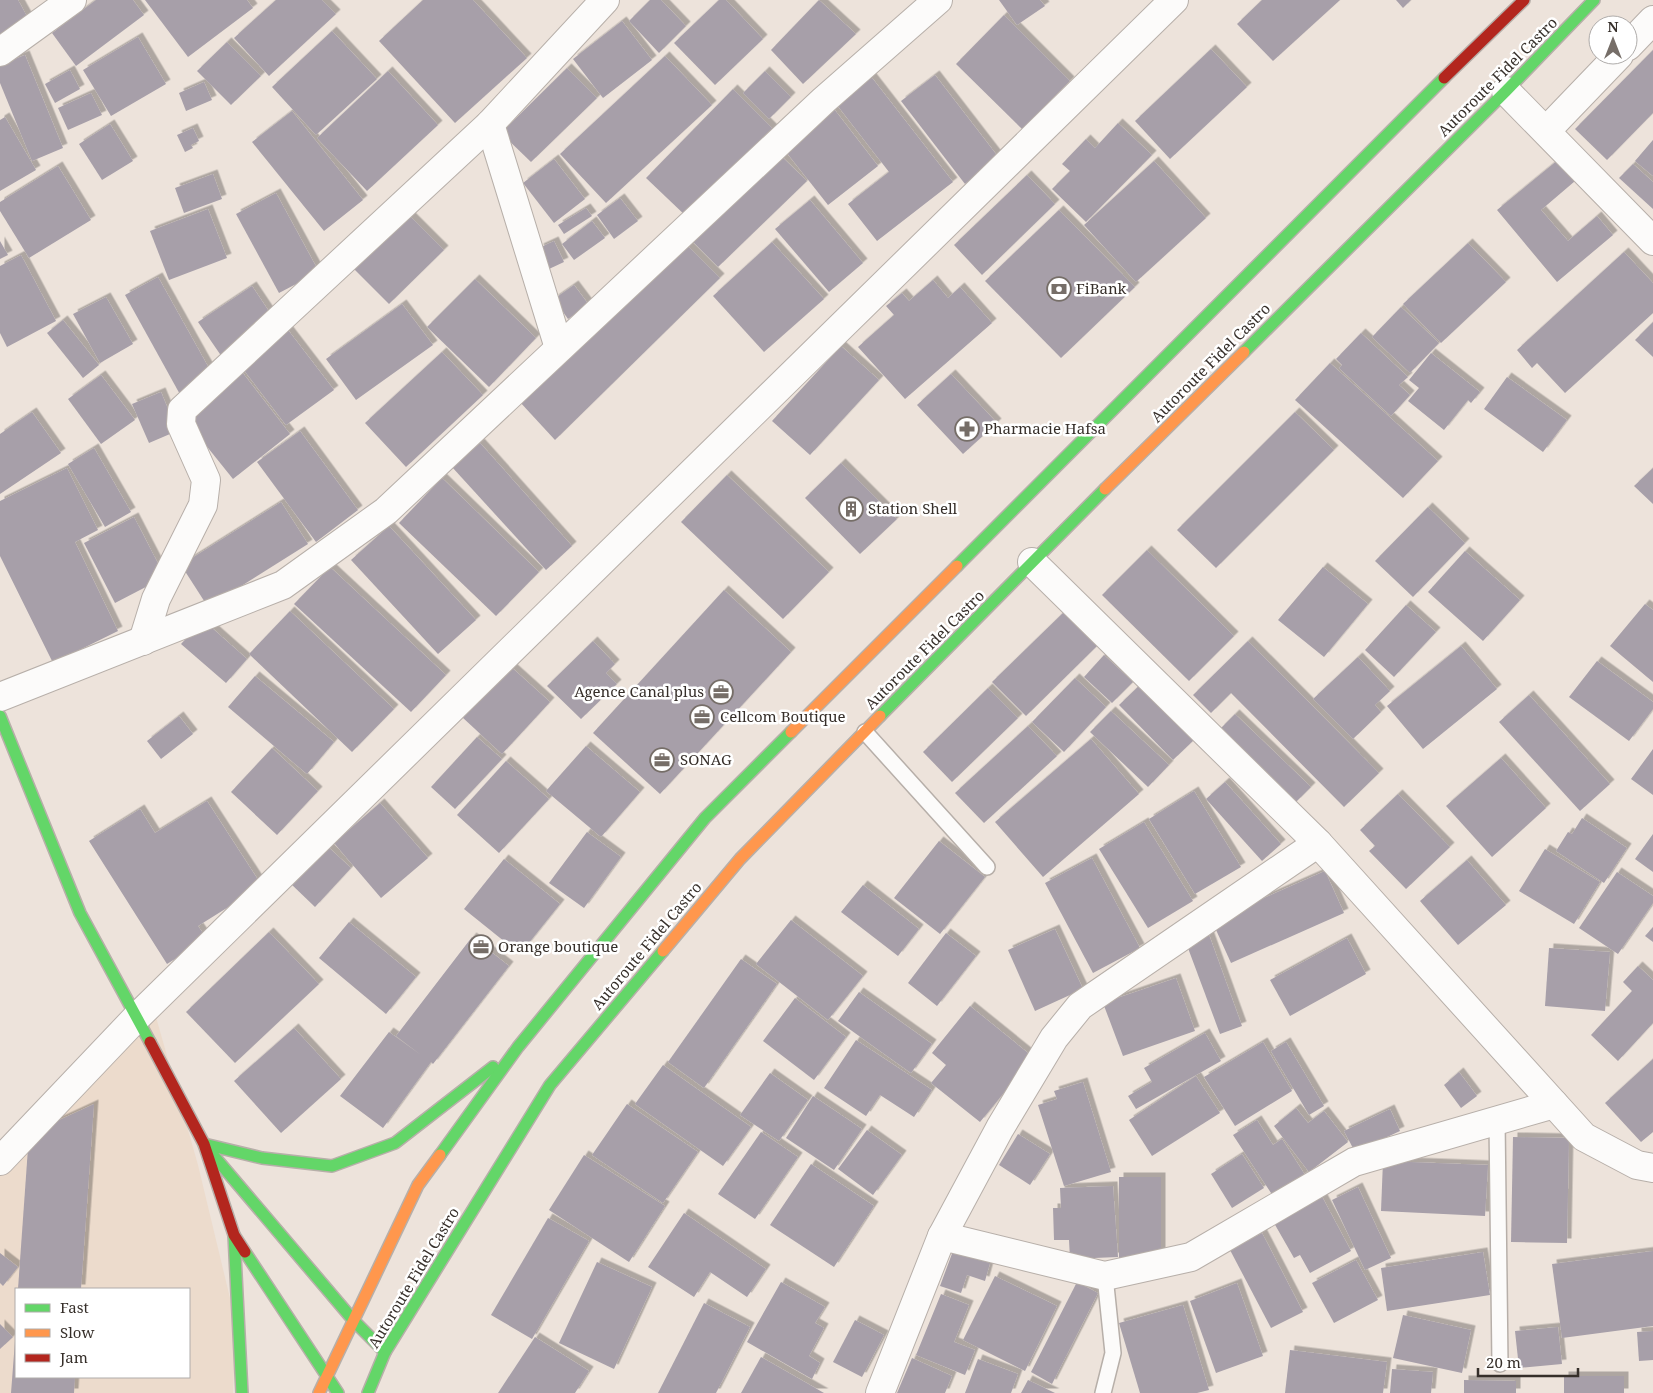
<svg xmlns="http://www.w3.org/2000/svg" width="1653" height="1393" font-family="'Noto Serif',serif">
<style>
.built{fill:#ecdbcc;fill-rule:evenodd}
.building{fill:#a79fa9;filter:url(#shadow)}
.lines{fill:none;stroke-linecap:round;stroke-linejoin:round}
.lane-casing{stroke:#b7afa9;stroke-width:18}
.street-casing{stroke:#b7afa9;stroke-width:30}
.fast-casing{stroke:#b7afa9;stroke-width:14}
.slow-casing{stroke:#b7afa9;stroke-width:14}
.jam-casing{stroke:#b7afa9;stroke-width:14}
.lane{stroke:#fcfbfa;stroke-width:15}
.street{stroke:#fcfbfa;stroke-width:28}
.fast{stroke:#63d668;stroke-width:11}
.slow{stroke:#ff974d;stroke-width:11}
.jam{stroke:#b3261e;stroke-width:11}
.labels{text-anchor:middle;stroke-width:5;stroke-linejoin:round;paint-order:stroke}
.street-label{font-size:15px;fill:#362f2a;stroke:#fff}
.poi-label{font-size:15px;fill:#362f2a;stroke:#fff;text-anchor:start}
</style>
<defs>
<filter id="shadow"><feDropShadow dx="4.5" dy="-4.5" stdDeviation="0" flood-color="#0004"/></filter>
</defs>
<rect width="100%" height="100%" fill="#ede3db"/>
<path class="built" d="M154,1010l44,155 38,158 -3,70h-233v-226zM16,1289h173v88h-173z"/>
<g class="building">
<polygon points="0,0 18,0 29,20 0,36"/>
<polygon points="96,0 133,0 144,15 76,66 52,33"/>
<polygon points="145,0 247,0 253,8 188,57"/>
<polygon points="276,0 322,0 336,14 269,76 234,38"/>
<polygon points="423,0 473,0 527,58 455,123 379,41"/>
<polygon points="650,0 661,0 686,26 659,53 629,21"/>
<polygon points="719,0 726,0 763,39 715,85 674,43"/>
<polygon points="819,0 856,34 803,84 771,50"/>
<polygon points="999,0 1040,0 1045,6 1017,25"/>
<polygon points="1262,0 1340,0 1273,61 1237,24"/>
<polygon points="1396,0 1411,0 1403,8"/>
<polygon points="1004,15 1070,81 1022,129 956,64"/>
<polygon points="622,21 652,60 603,98 573,59"/>
<polygon points="332,31 377,79 316,135 272,87"/>
<polygon points="138,37 166,84 111,116 83,70"/>
<polygon points="227,42 261,76 231,105 197,71"/>
<polygon points="1211,49 1247,87 1170,159 1135,121"/>
<polygon points="1653,50 1653,113 1607,160 1575,129"/>
<polygon points="25,55 63,148 32,161 0,83 0,65"/>
<polygon points="665,56 712,105 606,203 560,154"/>
<polygon points="567,68 597,98 531,162 501,133"/>
<polygon points="70,70 80,89 55,103 45,84"/>
<polygon points="388,71 438,125 367,191 317,138"/>
<polygon points="765,71 791,97 769,119 743,93"/>
<polygon points="869,74 953,182 877,241 848,204 889,172 834,101"/>
<polygon points="935,75 999,158 965,184 901,101"/>
<polygon points="204,82 212,100 186,111 179,93"/>
<polygon points="733,89 774,130 688,218 646,178"/>
<polygon points="91,93 102,115 68,130 58,108"/>
<polygon points="834,109 878,166 828,205 783,148"/>
<polygon points="292,111 363,200 324,231 252,142"/>
<polygon points="5,117 36,170 0,191 0,120"/>
<polygon points="1118,123 1152,155 1086,222 1052,189 1070,171 1062,164 1086,139 1095,148"/>
<polygon points="110,124 133,161 102,180 79,144"/>
<polygon points="193,128 199,141 191,145 193,148 185,152 177,135"/>
<polygon points="1653,140 1653,176 1635,161"/>
<polygon points="779,154 807,181 718,267 691,240"/>
<polygon points="554,159 585,199 554,223 523,183"/>
<polygon points="1558,160 1575,181 1541,210 1568,241 1597,216 1613,235 1557,282 1497,210"/>
<polygon points="1154,161 1206,218 1136,282 1084,225"/>
<polygon points="1633,164 1653,182 1653,209 1619,178"/>
<polygon points="58,166 91,220 29,258 0,211 0,202"/>
<polygon points="213,174 222,199 184,213 175,188"/>
<polygon points="1027,175 1055,204 982,275 954,245"/>
<polygon points="276,193 319,272 279,293 236,214"/>
<polygon points="620,198 638,221 614,239 597,215"/>
<polygon points="810,200 863,263 829,292 775,229"/>
<polygon points="586,208 592,216 564,234 558,225"/>
<polygon points="208,209 227,258 169,280 150,231"/>
<polygon points="1059,210 1135,287 1061,358 985,281"/>
<polygon points="405,211 444,250 389,304 350,265"/>
<polygon points="592,221 605,238 574,260 562,244"/>
<polygon points="0,241 8,255 0,259"/>
<polygon points="554,241 564,262 549,269 539,248"/>
<polygon points="772,242 824,299 764,352 713,296"/>
<polygon points="685,243 720,278 555,440 519,401"/>
<polygon points="1468,243 1506,282 1441,343 1403,304"/>
<polygon points="1624,252 1653,283 1653,313 1565,393 1537,363 1532,368 1517,350"/>
<polygon points="21,255 56,321 7,347 0,333 0,266"/>
<polygon points="158,277 215,379 182,398 125,295"/>
<polygon points="475,279 536,338 489,387 427,327"/>
<polygon points="933,280 948,298 960,287 992,323 905,399 858,347 894,315 886,306 902,293 909,301"/>
<polygon points="574,285 589,305 568,319 554,299"/>
<polygon points="252,286 276,322 222,357 198,322"/>
<polygon points="106,297 133,344 100,363 73,314"/>
<polygon points="402,304 433,345 356,400 326,359"/>
<polygon points="1401,307 1439,343 1410,373 1372,337"/>
<polygon points="63,320 99,365 83,378 47,333"/>
<polygon points="1653,322 1653,357 1635,340"/>
<polygon points="288,330 334,390 286,425 240,365"/>
<polygon points="1361,333 1408,377 1399,385 1410,395 1391,416 1339,368 1342,365 1336,359"/>
<polygon points="841,346 879,380 810,455 772,421"/>
<polygon points="442,352 483,395 406,467 365,423"/>
<polygon points="1431,353 1480,392 1471,403 1468,400 1444,430 1408,401 1419,388 1409,380"/>
<polygon points="1330,363 1438,461 1403,498 1295,400"/>
<polygon points="242,372 290,434 233,479 184,418"/>
<polygon points="951,374 997,423 963,454 917,405"/>
<polygon points="101,375 135,420 101,444 68,399"/>
<polygon points="1507,377 1567,420 1543,452 1484,409"/>
<polygon points="161,392 177,431 149,443 132,404"/>
<polygon points="32,412 61,453 0,494 0,434"/>
<polygon points="1295,412 1334,450 1216,568 1177,530"/>
<polygon points="300,431 358,510 316,542 257,462"/>
<polygon points="480,443 572,546 546,570 452,467"/>
<polygon points="94,448 131,512 105,527 68,464"/>
<polygon points="841,463 897,519 860,554 805,498"/>
<polygon points="67,468 98,530 75,542 118,631 53,663 0,556 0,501"/>
<polygon points="1653,468 1653,504 1634,486"/>
<polygon points="727,475 829,572 783,619 681,522"/>
<polygon points="442,478 539,572 496,616 399,523"/>
<polygon points="281,502 308,544 208,607 181,565"/>
<polygon points="1428,507 1465,543 1413,597 1375,561"/>
<polygon points="134,517 165,577 115,603 84,543"/>
<polygon points="389,526 476,620 438,654 351,560"/>
<polygon points="1147,550 1234,636 1189,681 1102,595"/>
<polygon points="1465,551 1520,600 1483,641 1428,592"/>
<polygon points="330,567 446,675 411,712 294,604"/>
<polygon points="1323,567 1368,604 1324,657 1278,620"/>
<polygon points="724,590 791,652 660,794 593,733"/>
<polygon points="1645,604 1653,610 1653,682 1610,646"/>
<polygon points="1406,605 1436,632 1394,677 1365,650"/>
<polygon points="290,611 394,709 352,752 249,654"/>
<polygon points="1064,612 1097,646 1026,716 992,682"/>
<polygon points="203,620 247,659 226,683 181,644"/>
<polygon points="593,641 615,664 606,673 617,684 581,719 547,686"/>
<polygon points="1248,641 1379,773 1344,807 1231,693 1211,713 1193,695"/>
<polygon points="1461,646 1497,689 1423,749 1387,706"/>
<polygon points="1104,655 1133,682 1112,703 1084,677"/>
<polygon points="1358,657 1390,691 1375,705 1381,712 1353,739 1313,699"/>
<polygon points="1597,661 1653,702 1653,709 1629,741 1569,697"/>
<polygon points="510,666 550,702 502,754 462,717"/>
<polygon points="255,676 334,742 307,774 228,707"/>
<polygon points="1075,678 1106,707 1064,752 1032,722"/>
<polygon points="1142,683 1196,738 1173,760 1119,705"/>
<polygon points="988,688 1018,718 952,782 923,752"/>
<polygon points="1529,695 1610,784 1580,811 1499,722"/>
<polygon points="1111,711 1169,765 1148,787 1090,732"/>
<polygon points="1235,714 1311,787 1296,802 1220,729"/>
<polygon points="179,716 193,734 161,759 147,741"/>
<polygon points="1028,726 1057,756 984,823 955,793"/>
<polygon points="477,737 502,759 455,809 431,787"/>
<polygon points="1091,739 1139,794 1043,877 995,822"/>
<polygon points="586,746 640,792 601,837 546,791"/>
<polygon points="272,748 318,791 277,835 231,792"/>
<polygon points="1653,749 1653,795 1631,779"/>
<polygon points="1501,758 1546,808 1492,857 1446,806"/>
<polygon points="506,761 549,799 499,853 457,815"/>
<polygon points="1225,782 1281,844 1262,861 1206,799"/>
<polygon points="1194,791 1241,867 1195,894 1149,819"/>
<polygon points="1398,794 1450,847 1406,889 1369,851 1375,846 1360,830"/>
<polygon points="207,801 262,886 198,926 207,939 167,964 89,841 140,809 155,833"/>
<polygon points="380,803 428,858 381,898 334,843"/>
<polygon points="1582,818 1627,848 1604,883 1556,851 1568,832 1572,834"/>
<polygon points="1144,822 1193,901 1148,928 1099,849"/>
<polygon points="587,832 621,857 584,908 549,883"/>
<polygon points="1653,834 1653,872 1635,859"/>
<polygon points="939,841 985,877 940,934 894,898"/>
<polygon points="326,845 351,868 315,907 290,883"/>
<polygon points="1545,849 1600,882 1574,924 1519,891"/>
<polygon points="1092,858 1140,948 1093,973 1045,883"/>
<polygon points="504,859 560,904 520,954 464,909"/>
<polygon points="1467,860 1506,905 1458,945 1420,901"/>
<polygon points="1325,871 1344,913 1231,963 1212,921"/>
<polygon points="1617,872 1653,896 1653,903 1618,954 1579,928"/>
<polygon points="863,885 919,929 898,956 841,912"/>
<polygon points="791,920 863,976 828,1020 756,964"/>
<polygon points="349,922 416,977 386,1014 319,958"/>
<polygon points="1653,927 1653,942 1645,936"/>
<polygon points="1055,929 1083,989 1035,1011 1008,950"/>
<polygon points="269,932 319,984 235,1063 186,1012"/>
<polygon points="1208,932 1242,1026 1220,1034 1185,940"/>
<polygon points="946,933 976,956 937,1006 908,983"/>
<polygon points="472,937 509,966 433,1064 431,1062 383,1128 340,1096 389,1032 421,1055 396,1036"/>
<polygon points="1347,938 1366,974 1290,1016 1270,980"/>
<polygon points="1549,948 1610,952 1605,1011 1545,1006"/>
<polygon points="741,959 777,984 704,1088 668,1062"/>
<polygon points="1638,966 1653,980 1653,1023 1618,1061 1591,1035 1632,991 1623,982"/>
<polygon points="1176,978 1195,1031 1123,1056 1103,1003"/>
<polygon points="859,992 932,1044 911,1073 838,1021"/>
<polygon points="795,998 846,1037 814,1080 763,1041"/>
<polygon points="970,1006 1033,1057 980,1122 931,1083 946,1065 932,1053"/>
<polygon points="294,1028 341,1079 281,1133 234,1081"/>
<polygon points="1205,1033 1221,1061 1136,1109 1128,1096 1152,1082 1144,1068"/>
<polygon points="856,1040 932,1090 914,1117 880,1095 866,1116 824,1088"/>
<polygon points="1263,1042 1292,1091 1235,1126 1204,1077"/>
<polygon points="1286,1042 1324,1106 1309,1115 1271,1051"/>
<polygon points="1653,1059 1653,1132 1641,1142 1605,1103"/>
<polygon points="663,1065 751,1127 723,1166 635,1104"/>
<polygon points="1459,1072 1477,1096 1461,1108 1444,1085"/>
<polygon points="770,1073 808,1100 779,1141 740,1115"/>
<polygon points="1196,1076 1220,1113 1152,1156 1129,1120"/>
<polygon points="1083,1082 1111,1172 1064,1186 1038,1105 1057,1099 1054,1091"/>
<polygon points="813,1096 862,1129 834,1170 786,1138"/>
<polygon points="94,1104 81,1289 18,1289 29,1134"/>
<polygon points="627,1104 698,1152 663,1203 592,1155"/>
<polygon points="1296,1108 1308,1123 1324,1111 1348,1142 1309,1172 1274,1126"/>
<polygon points="1390,1109 1400,1131 1355,1152 1344,1131"/>
<polygon points="1257,1120 1273,1145 1282,1139 1305,1175 1273,1196 1233,1135"/>
<polygon points="867,1130 902,1155 873,1195 838,1169"/>
<polygon points="761,1132 798,1157 755,1219 718,1194"/>
<polygon points="1018,1134 1050,1154 1030,1185 999,1165"/>
<polygon points="1513,1137 1569,1138 1567,1243 1511,1242"/>
<polygon points="1242,1154 1264,1188 1232,1208 1211,1174"/>
<polygon points="584,1155 665,1206 629,1262 549,1210"/>
<polygon points="1383,1161 1488,1165 1485,1216 1381,1211"/>
<polygon points="811,1164 874,1206 834,1267 770,1225"/>
<rect x="1119" y="1177" width="42" height="81"/>
<polygon points="1113,1186 1118,1257 1070,1259 1069,1240 1054,1240 1053,1208 1061,1208 1060,1188"/>
<polygon points="1358,1187 1391,1258 1365,1270 1332,1200"/>
<polygon points="1320,1193 1351,1251 1310,1273 1300,1255 1294,1258 1274,1223"/>
<polygon points="684,1213 766,1269 747,1297 710,1272 694,1297 648,1267"/>
<polygon points="548,1218 589,1241 532,1339 491,1315"/>
<polygon points="1262,1233 1303,1312 1271,1328 1230,1250"/>
<polygon points="953,1251 990,1263 985,1281 967,1275 961,1293 940,1286"/>
<polygon points="1653,1251 1653,1326 1562,1338 1552,1264"/>
<polygon points="1483,1252 1490,1295 1387,1311 1381,1268"/>
<polygon points="0,1253 18,1267 3,1286 0,1283"/>
<polygon points="1356,1260 1378,1300 1334,1323 1312,1283"/>
<polygon points="597,1262 652,1287 614,1369 559,1343"/>
<polygon points="995,1276 1057,1306 1025,1371 963,1340"/>
<polygon points="781,1282 825,1307 815,1323 824,1328 809,1356 820,1363 812,1379 747,1342"/>
<polygon points="1077,1282 1098,1293 1052,1384 1031,1372"/>
<polygon points="1237,1283 1263,1356 1216,1373 1190,1301"/>
<polygon points="941,1294 969,1305 954,1342 975,1350 965,1375 916,1355"/>
<polygon points="704,1303 750,1327 716,1393 658,1393"/>
<polygon points="1183,1305 1209,1390 1197,1393 1140,1393 1119,1323"/>
<polygon points="1403,1315 1471,1330 1462,1373 1393,1358"/>
<polygon points="855,1320 884,1335 862,1377 833,1362"/>
<polygon points="0,1324 13,1337 0,1349"/>
<polygon points="1558,1327 1562,1364 1519,1368 1515,1331"/>
<polygon points="1653,1331 1653,1360 1639,1361 1637,1332"/>
<polygon points="535,1337 589,1371 575,1393 498,1393"/>
<polygon points="15,1341 16,1342 16,1377 75,1377 74,1393 11,1393"/>
<polygon points="1290,1350 1387,1362 1383,1393 1285,1393"/>
<polygon points="761,1357 824,1393 741,1393"/>
<polygon points="912,1358 952,1376 945,1393 897,1393"/>
<polygon points="978,1359 1018,1374 1011,1393 965,1393"/>
<polygon points="1392,1369 1433,1372 1431,1393 1390,1393"/>
<rect x="1564" y="1376" width="60" height="17"/>
<polygon points="1028,1380 1055,1393 1021,1393"/>
<polygon points="1464,1380 1516,1381 1516,1393 1464,1393"/>
</g>
<g class="lines">
<g class="lane-casing">
<g id="lane">
<polyline points="865,732 987,867"/>
<polyline points="1497,1120 1500,1364"/>
<polyline points="1103,1393 1113,1353 1105,1276"/>
</g>
</g>
<g class="street-casing">
<g id="street">
<polyline points="1628,46 1653,20"/>
<polyline points="0,52 72,0"/>
<polyline points="1506,91 1653,241"/>
<polyline points="490,124 559,348"/>
<polyline points="1546,131 1619,55"/>
<polyline points="1032,562 1318,843 1584,1137 1637,1165 1653,1168"/>
<polyline points="143,641 156,599 203,505 206,480 181,424 182,410 490,124 605,0"/>
<polyline points="0,697 283,585 386,511 824,100 938,0"/>
<polyline points="0,1161 137,1017 1174,0"/>
<polyline points="942,1236 1105,1276 1191,1257 1354,1162 1554,1104"/>
<polyline points="880,1393 942,1236 1000,1128 1054,1038 1080,1006 1318,843"/>
</g>
</g>
<g class="fast-casing">
<g id="fast">
<polyline points="1244,352 1506,91 1594,0"/>
<polyline points="957,566 1444,78"/>
<polyline points="0,716 80,913 150,1042"/>
<polyline points="880,716 1105,489"/>
<polyline points="204,1144 262,1158 332,1166 395,1143 493,1067"/>
<polyline points="213,1155 354,1321 385,1352"/>
<polyline points="440,1155 518,1047 705,818 791,732"/>
<polyline points="234,1235 242,1393"/>
<polyline points="245,1252 338,1393"/>
<polyline points="368,1393 385,1352 550,1085 663,951"/>
</g>
</g>
<g class="slow-casing">
<g id="slow">
<polyline points="1105,489 1244,352"/>
<polyline points="791,732 957,566"/>
<polyline points="663,951 740,859 880,716"/>
<polyline points="319,1393 418,1185 440,1155"/>
</g>
</g>
<g class="jam-casing">
<g id="jam">
<polyline points="1444,78 1524,0"/>
<polyline points="150,1042 204,1144 234,1235 245,1252"/>
</g>
</g>
<use href="#lane" class="lane"/>
<use href="#street" class="street"/>
<use href="#fast" class="fast"/>
<use href="#slow" class="slow"/>
<use href="#jam" class="jam"/>
</g>
<defs>
<g id="bank-ring" transform="scale(1.25)"><circle r="9.5" fill="#fff" stroke="#766e68" stroke-width="1.5"/><path d="M-6-4H6V4H-6ZM0-2.3a2.3 2.3 0 1 0 0 4.6a2.3 2.3 0 1 0 0-4.6Z" fill="#766e68"/></g>
<g id="pharmacy-ring" transform="scale(1.25)"><circle r="9.5" fill="#fff" stroke="#766e68" stroke-width="1.5"/><path d="M-2-6h4v4h4v4h-4v4h-4v-4h-4v-4h4Z" fill="#766e68"/></g>
<g id="building-ring" transform="scale(1.25)"><circle r="9.5" fill="#fff" stroke="#766e68" stroke-width="1.5"/><path d="M-4-6H4V6H1V3H-1V6H-4ZM-2.5-4.3h1.7v1.8h-1.7ZM.8-4.3h1.7v1.8H.8ZM-2.5-1h1.7V.8h-1.7ZM.8-1h1.7V.8H.8Z" fill="#766e68"/></g>
<g id="office-ring" transform="scale(1.25)"><circle r="9.5" fill="#fff" stroke="#766e68" stroke-width="1.5"/><path d="M-6-3h4V-5.5h4V-3h4V5H-6ZM-1-4.5V-3h2v-1.5ZM-6 0V1H6V0Z" fill="#766e68"/></g>
</defs>
<g fill-rule="evenodd">
<use href="#bank-ring" x="1059" y="289"/>
<use href="#pharmacy-ring" x="967" y="429"/>
<use href="#building-ring" x="851" y="509"/>
<use href="#office-ring" x="721" y="692"/>
<use href="#office-ring" x="702" y="717"/>
<use href="#office-ring" x="662" y="760"/>
<use href="#office-ring" x="481" y="947"/>
</g>
<g class="labels">
<g class="street-label">
<text transform="translate(1498 77) rotate(-45)" y="5">Autoroute Fidel Castro</text>
<text transform="translate(1211 363) rotate(-45)" y="5">Autoroute Fidel Castro</text>
<text transform="translate(925 650) rotate(-45)" y="5">Autoroute Fidel Castro</text>
<text transform="translate(647 946) rotate(-50)" y="5">Autoroute Fidel Castro</text>
<text transform="translate(414 1278) rotate(-59)" y="5">Autoroute Fidel Castro</text>
</g>
<g class="poi-label">
<text x="1076" y="294">FiBank</text>
<text x="984" y="434">Pharmacie Hafsa</text>
<text x="868" y="514">Station Shell</text>
<text x="704" y="697" text-anchor="end">Agence Canal plus</text>
<text x="720" y="722">Cellcom Boutique</text>
<text x="680" y="765">SONAG</text>
<text x="498" y="952">Orange boutique</text>
</g>
</g>
<rect x="15" y="1288" width="175" height="90" fill="#ffffff" stroke="#afacaa"/>
<rect x="25" y="1304" width="25" height="8" fill="#63d668" stroke="#afacaa"/>
<text x="60" y="1313" font-size="15" fill="#362f2a">Fast</text>
<rect x="25" y="1329" width="25" height="8" fill="#ff974d" stroke="#afacaa"/>
<text x="60" y="1338" font-size="15" fill="#362f2a">Slow</text>
<rect x="25" y="1354" width="25" height="8" fill="#b3261e" stroke="#afacaa"/>
<text x="60" y="1363" font-size="15" fill="#362f2a">Jam</text>
<g transform="translate(1613 40)"><circle r="24" fill="#ffffff" stroke="#afacaa"/>
<path d="M0-4L9 19L0 12L-9 19Z" fill="#766e68"/>
<text y="-8" font-size="14" font-weight="bold" text-anchor="middle" fill="#362f2a">N</text>
</g>
<path d="M1478 1368v8h100v-8" fill="none" stroke="#362f2a" stroke-width="2.5"/>
<text x="1486" y="1368" font-size="15" fill="#362f2a" stroke="#ffffff" stroke-width="4" paint-order="stroke">20 m</text>
</svg>
